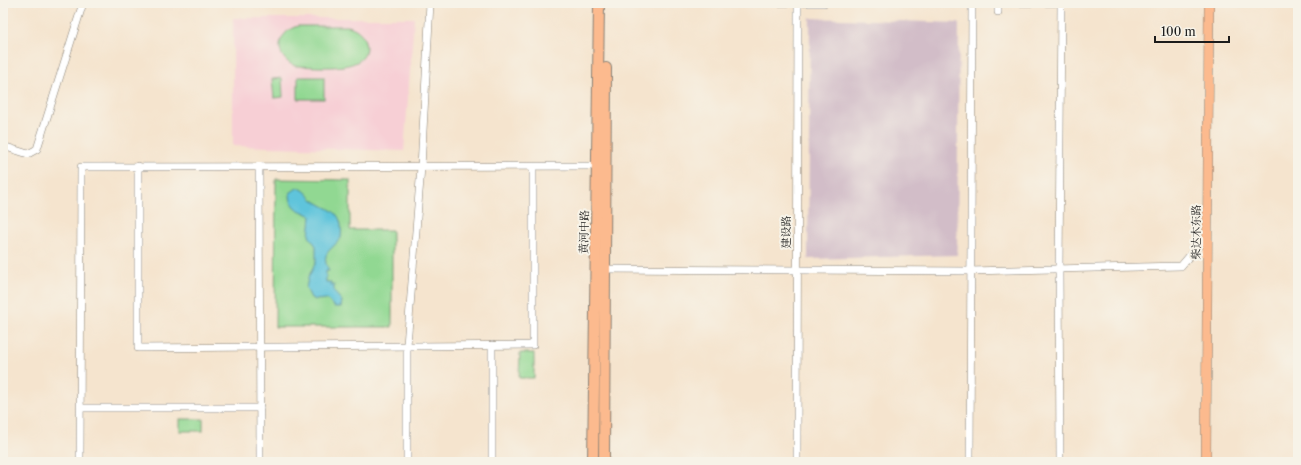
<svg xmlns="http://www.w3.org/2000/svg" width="1301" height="465" font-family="'Libre Caslon Text','Noto Serif SC',serif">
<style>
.built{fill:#f7cfd5}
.industrial{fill:#d2bdc8}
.green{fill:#91d892;stroke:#567a57}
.water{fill:#5ec4db;stroke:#3d707c}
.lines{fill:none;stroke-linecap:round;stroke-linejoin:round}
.minor-casing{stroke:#888075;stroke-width:8}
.major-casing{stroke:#888075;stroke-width:10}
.highway-casing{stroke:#888075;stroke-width:12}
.minor{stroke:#fff;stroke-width:7}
.major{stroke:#fcba8e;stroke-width:9}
.highway{stroke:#fcba8e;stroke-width:10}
.labels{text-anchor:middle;stroke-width:4;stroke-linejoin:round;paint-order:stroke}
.street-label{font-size:11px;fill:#1c1c1c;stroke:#f7f3e8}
</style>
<rect width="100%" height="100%" fill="#f7f3e8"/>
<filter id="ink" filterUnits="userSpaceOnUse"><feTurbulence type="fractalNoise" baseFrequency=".025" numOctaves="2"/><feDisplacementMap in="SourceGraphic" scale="8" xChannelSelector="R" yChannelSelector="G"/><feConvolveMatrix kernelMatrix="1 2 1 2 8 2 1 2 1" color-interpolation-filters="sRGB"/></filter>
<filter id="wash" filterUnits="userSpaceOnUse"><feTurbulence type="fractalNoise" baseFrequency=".012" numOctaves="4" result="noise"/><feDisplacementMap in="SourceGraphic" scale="16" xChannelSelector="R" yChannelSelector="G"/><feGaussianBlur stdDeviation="0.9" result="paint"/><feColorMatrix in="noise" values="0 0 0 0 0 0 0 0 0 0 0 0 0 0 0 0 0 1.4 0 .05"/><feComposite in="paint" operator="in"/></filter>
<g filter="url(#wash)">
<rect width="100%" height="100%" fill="#f5e4ce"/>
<polygon class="built" points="233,18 414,18 404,151 233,146"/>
<polygon class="industrial" points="810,18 959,23 957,255 808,259"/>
<g class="green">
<path d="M298,26h50c8,2 15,7 17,16 9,33 -52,24 -70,24 -22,-9 -19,-34 3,-40z"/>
<rect x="298" y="77" width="26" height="22"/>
<polygon points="282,78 283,97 274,98 272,79"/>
<polygon points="276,179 350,180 350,230 392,230 392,327 275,327"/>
<polygon points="520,353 534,353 534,378 519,378"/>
<rect x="180" y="419" width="23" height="12"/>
</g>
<path class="water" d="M297,188c8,1 10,6 15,11 18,13 32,10 29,39 -11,14 -21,14 -12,33h-3v11h5v3h3v7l8,9 -1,6h-7l-7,-8 -11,1 -5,-2 -5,-10 2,-10 8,-16v-16l-7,-10 2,-20c-11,-7 -21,-5 -21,-23z"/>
</g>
<g filter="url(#ink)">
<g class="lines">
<g class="minor-casing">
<g id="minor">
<polyline points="781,3 824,3"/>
<polyline points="1020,3 1077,3"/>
<polyline points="998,12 998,3"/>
<polyline points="3,146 28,154 37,149 83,3"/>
<polyline points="138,166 138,348 533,345 533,167"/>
<polyline points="259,166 260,462"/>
<polyline points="601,269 969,271 1181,266 1203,240"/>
<polyline points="492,345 492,462"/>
<polyline points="81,408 260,408"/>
<polyline points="80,462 81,167 598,166"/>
<polyline points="407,462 407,345 421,167 430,3"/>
<polyline points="797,462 798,3"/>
<polyline points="970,462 972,3"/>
<polyline points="1060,462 1059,269 1061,3"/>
</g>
</g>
<g class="major-casing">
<polyline id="major" points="1206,462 1209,3"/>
</g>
<g class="highway-casing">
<g id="highway">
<polyline points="593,462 599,3"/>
<polyline points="604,462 606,68"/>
</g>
</g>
<use href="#minor" class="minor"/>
<use href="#major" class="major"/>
<use href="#highway" class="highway"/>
</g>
</g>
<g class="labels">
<g class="street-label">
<text transform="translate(584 232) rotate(-89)" y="4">黄河中路</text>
<text transform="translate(786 232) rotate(-90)" y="4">建设路</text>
<text transform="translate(1196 232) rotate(-90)" y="4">柴达木东路</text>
</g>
</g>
<rect width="1301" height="465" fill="none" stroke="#f7f3e8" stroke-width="16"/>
<path d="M1155 36v6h74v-6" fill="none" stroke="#1c1c1c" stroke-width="2"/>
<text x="1161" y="36" font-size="12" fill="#1c1c1c" stroke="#f7f3e8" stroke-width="3" paint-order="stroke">100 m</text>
</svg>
